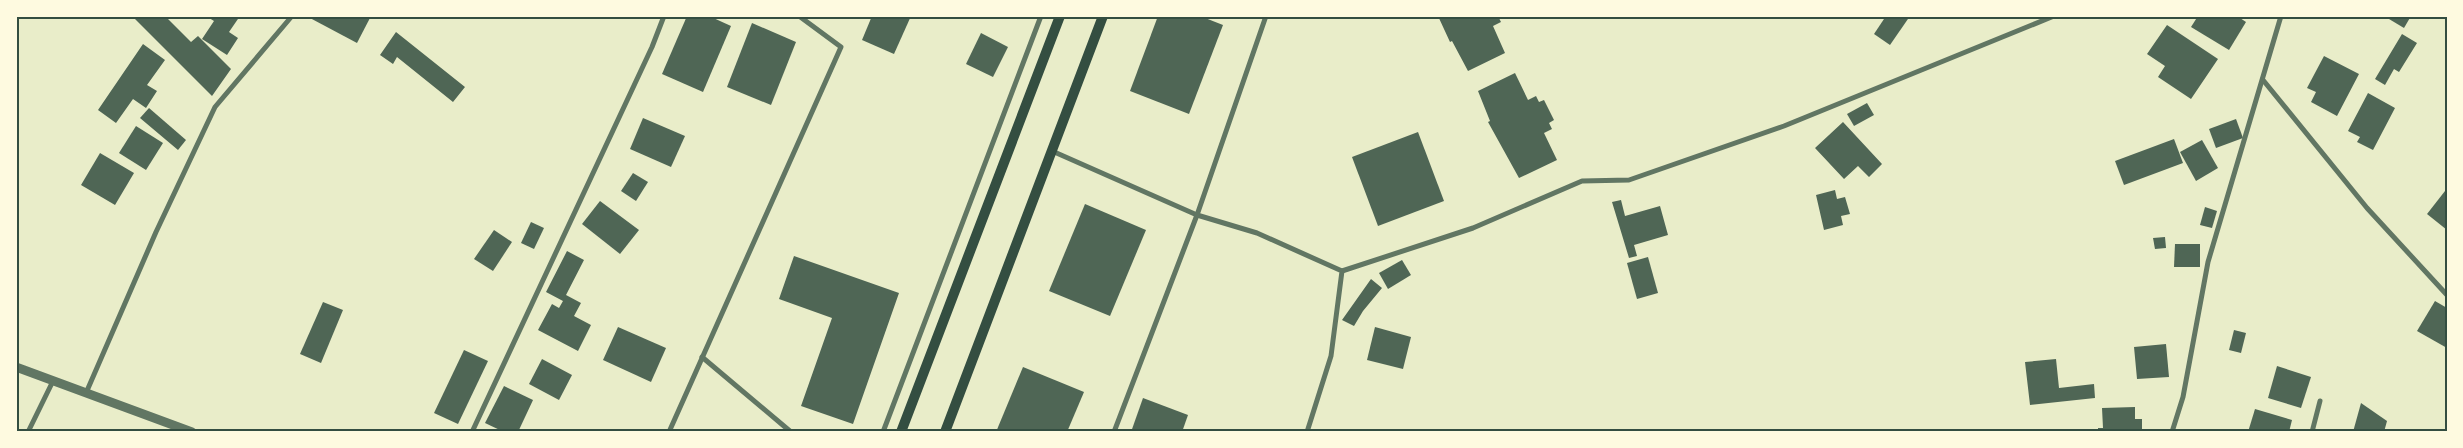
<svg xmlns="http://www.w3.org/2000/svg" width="2463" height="448" font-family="'Source Sans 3',sans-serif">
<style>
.building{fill:#4f6655}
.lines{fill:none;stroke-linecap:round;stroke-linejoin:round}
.minor{stroke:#617663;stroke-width:5}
.tertiary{stroke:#617663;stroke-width:9}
.secondary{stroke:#344e41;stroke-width:10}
.neatline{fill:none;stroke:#344e41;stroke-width:2}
</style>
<rect width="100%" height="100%" fill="#e9edc9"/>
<g class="building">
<polygon points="132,16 165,16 191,42 198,36 231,69 212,96"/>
<polygon points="206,16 240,16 229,32 238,38 227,55 202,39 214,21"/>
<polygon points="311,16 371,16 357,43 310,18"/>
<polygon points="687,16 709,16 731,26 703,92 662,74"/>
<polygon points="872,16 911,16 894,54 862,40"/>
<polygon points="1158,16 1200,16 1223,25 1189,114 1130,91"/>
<polygon points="1438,16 1498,16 1501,22 1493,26 1505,53 1468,71 1452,41 1450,42"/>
<polygon points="1886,16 1910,16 1890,45 1874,34"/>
<polygon points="2198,16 2237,16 2246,22 2229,50 2191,27"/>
<polygon points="2384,16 2411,16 2404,28"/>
<polygon points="752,23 796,42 771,105 727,87"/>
<polygon points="2167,25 2218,59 2191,99 2158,77 2165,66 2147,54"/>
<polygon points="396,32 465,87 453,102 397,57 393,64 380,55"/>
<polygon points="981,33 1008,47 993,77 966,64"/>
<polygon points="2402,34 2417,43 2399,72 2394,69 2385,85 2375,79"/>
<polygon points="143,44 165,60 147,85 157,91 146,108 133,99 116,123 98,110"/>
<polygon points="2324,56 2359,74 2337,116 2311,102 2316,92 2307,88"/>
<polygon points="1515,73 1528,100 1536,96 1539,102 1544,100 1554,120 1549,123 1552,129 1544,133 1557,160 1519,178 1488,122 1490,121 1478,91"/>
<polygon points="2368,93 2395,108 2373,150 2357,142 2360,137 2348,131"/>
<polygon points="1867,103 1874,115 1854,126 1847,114"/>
<polygon points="149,108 186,140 178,150 140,118"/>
<polygon points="643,118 685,136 671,167 630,149"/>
<polygon points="2236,119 2243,138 2216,148 2209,129"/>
<polygon points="1843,122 1882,164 1869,177 1858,166 1844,179 1815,148"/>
<polygon points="136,126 163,143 146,170 119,153"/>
<polygon points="1418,132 1444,201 1378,226 1352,157"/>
<polygon points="2174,139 2183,163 2124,185 2115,161"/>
<polygon points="2202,140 2218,168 2196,181 2180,152"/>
<polygon points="100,153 134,173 115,205 81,185"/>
<polygon points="633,173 648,182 636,201 621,191"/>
<polygon points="1835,190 1837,199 1845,197 1850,214 1841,216 1843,225 1824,230 1816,195"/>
<polygon points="2445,191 2447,192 2447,230 2427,214"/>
<polygon points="1621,200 1625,216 1660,206 1668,235 1634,245 1637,256 1629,258 1612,202"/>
<polygon points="600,201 639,230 620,254 582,224"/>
<polygon points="1085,204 1146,230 1110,316 1049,291"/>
<polygon points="2205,207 2217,211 2212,228 2200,225"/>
<polygon points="531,222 544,228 534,249 521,243"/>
<polygon points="494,230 512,242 493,271 474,259"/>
<polygon points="2165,237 2166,248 2155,249 2153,238"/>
<polygon points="2175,244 2200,244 2200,267 2174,267"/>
<polygon points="567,251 584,260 566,295 581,303 574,316 591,325 578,351 538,330 552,304 559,308 563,301 546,292"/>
<polygon points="794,256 899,293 853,424 801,406 832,318 779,299"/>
<polygon points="1648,257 1658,293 1637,299 1627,263"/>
<polygon points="1402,260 1411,275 1388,289 1379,273"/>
<polygon points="1371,279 1382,288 1363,311 1354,326 1342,320"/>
<polygon points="2435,301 2447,308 2447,348 2417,331"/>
<polygon points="323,302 343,310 321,363 300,354"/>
<polygon points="618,327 666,348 651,382 603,360"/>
<polygon points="1375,327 1411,337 1403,369 1367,360"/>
<polygon points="2234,330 2246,333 2241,353 2229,350"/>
<polygon points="2166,344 2169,377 2137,379 2134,347"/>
<polygon points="464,350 488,361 458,424 434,413"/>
<polygon points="542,359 572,375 559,400 529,384"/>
<polygon points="2056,359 2059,388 2094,384 2095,398 2030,405 2025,362"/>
<polygon points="2277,366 2311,377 2301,408 2268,398"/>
<polygon points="1023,367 1084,392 1067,432 996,432"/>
<polygon points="504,386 533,400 518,432 504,432 485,423"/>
<polygon points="1143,398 1188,415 1182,432 1131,432"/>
<polygon points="2361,403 2387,421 2384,432 2353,432"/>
<polygon points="2135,407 2135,419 2142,419 2142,432 2098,432 2098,428 2103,428 2102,408"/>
<polygon points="2255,409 2292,420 2289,432 2248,432"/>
</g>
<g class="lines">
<g class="minor">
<polyline points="2263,80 2367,208 2447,295"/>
<polyline points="1052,151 1197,215 1257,233 1342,271 1331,356 1307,432"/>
<polyline points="1342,271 1473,228 1582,181 1629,180 1784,126 2054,16"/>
<polyline points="702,357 791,432"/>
<polyline points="86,393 156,232 215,107 292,16"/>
<polyline points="28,432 53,381"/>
<polyline points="472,432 652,47 664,16"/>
<polyline points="669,432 841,47 799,16"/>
<polyline points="883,432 1041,16"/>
<polyline points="1114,432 1197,215 1266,16"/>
<polyline points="2172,432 2183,397 2208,262 2281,16"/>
<polyline points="2312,432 2320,401"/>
</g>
<polyline class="tertiary" points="16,367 192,432"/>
<g class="secondary">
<polyline points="901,432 1060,16"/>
<polyline points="945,432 1103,16"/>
</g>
</g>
<rect width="2463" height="448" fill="none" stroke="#fefae0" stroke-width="35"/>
<rect x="18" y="18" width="2428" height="412" class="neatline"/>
</svg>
